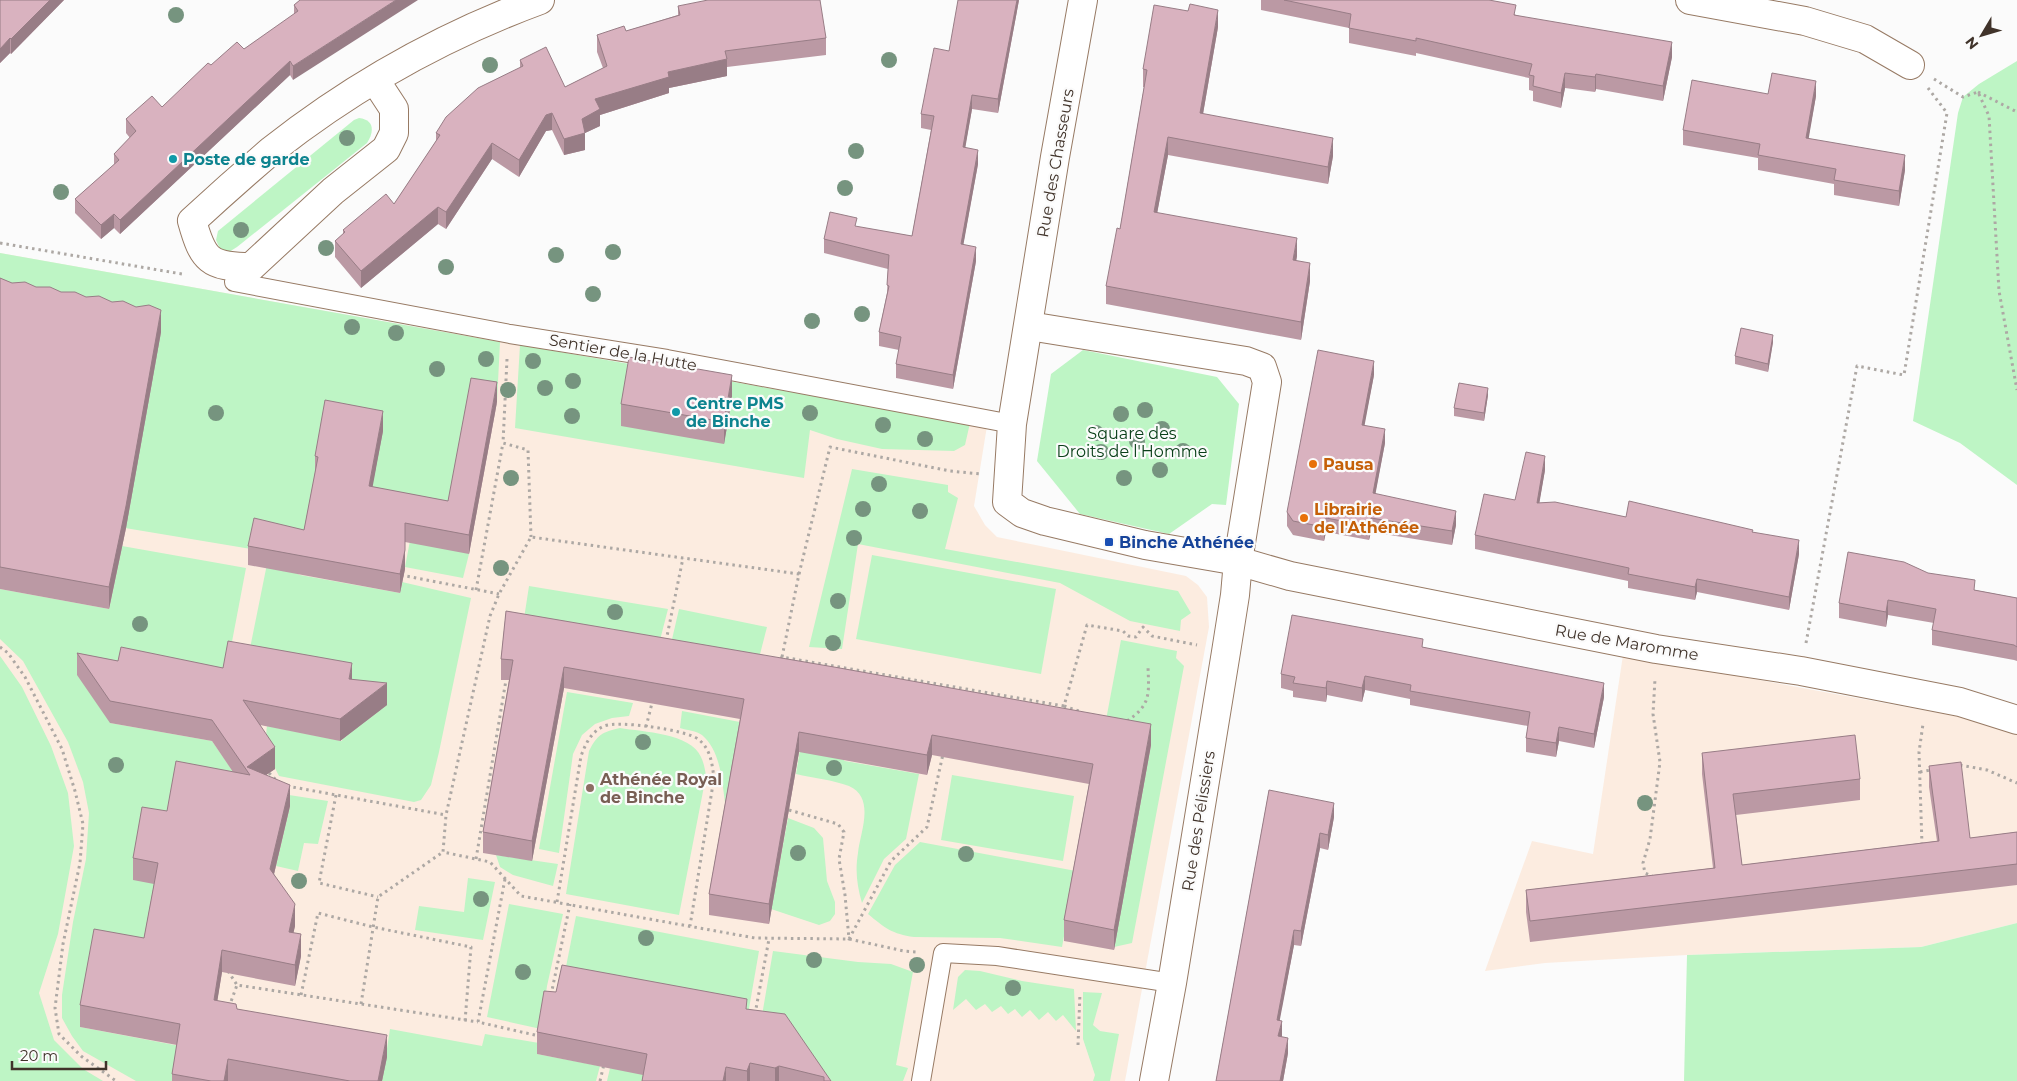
<svg xmlns="http://www.w3.org/2000/svg" width="2017" height="1081" font-family="Montserrat,sans-serif">
<style>
.built{fill:#fcece0}
.green{fill:#bef5c5}
.lines{fill:none;stroke-linecap:round;stroke-linejoin:round}
.lane-casing{stroke:#977a64;stroke-width:20}
.street-casing{stroke:#977a64;stroke-width:30}
.path{stroke:#ada8a4;stroke-width:3;stroke-dasharray:2.5 4;stroke-linecap:butt}
.lane{stroke:#fff;stroke-width:18}
.street{stroke:#fff;stroke-width:28}
.tree{fill:#76947f}
.wall{fill:#bb99a4}
.shaded-wall{fill:#987d86}
.building{fill:#d9b2bf;stroke:#987d86}
.culture-dot{fill:#0f9aa8;stroke:#fbfbfb;stroke-width:2}
.food-dot{fill:#e8710a;stroke:#fbfbfb;stroke-width:2}
.transit-dot{fill:#1a4fb4;stroke:#fbfbfb;stroke-width:2}
.education-dot{fill:#8d6e63;stroke:#fbfbfb;stroke-width:2}
.labels{text-anchor:middle;stroke-width:4.5;stroke-linejoin:round;paint-order:stroke}
.culture-label{font-size:16px;font-weight:bold;fill:#0d838f;stroke:#fbfbfb;text-anchor:start}
.street-label{font-size:16px;fill:#40332a;stroke:#fbfbfb}
.park-label{font-size:16px;fill:#0a4019;stroke:#fbfbfb}
.food-label{font-size:16px;font-weight:bold;fill:#c56008;stroke:#fbfbfb;text-anchor:start}
.transit-label{font-size:16px;font-weight:bold;fill:#164399;stroke:#fbfbfb;text-anchor:start}
.education-label{font-size:16px;font-weight:bold;fill:#785e54;stroke:#fbfbfb;text-anchor:start}
</style>
<rect width="100%" height="100%" fill="#fbfbfb"/>
<g class="built">
<polygon points="0,253 820,399 987,426 974,506 985,525 997,537 1186,576 1198,585 1207,597 1209,627 1125,1081 0,1081"/>
<polygon points="1623,655 1955,716 1985,724 2017,735 2017,923 1921,947 1687,955 1545,963 1485,971 1532,841 1593,854"/>
</g>
<g class="green">
<polygon points="2017,61 2017,485 1960,443 1913,421 1958,113 1963,97 1979,84"/>
<path d="M359,118c16,2 15,14 8,25l-130,104 -8,5 -9,-3 -4,-9 2,-9 136,-111z"/>
<polygon points="0,253 500,342 497,402 471,397 469,554 463,578 405,567 415,514 304,549 251,549 125,528 0,300"/>
<polygon points="520,345 970,423 965,445 954,451 882,449 837,439 810,430 804,478 515,428"/>
<polygon points="1083,350 1217,377 1239,404 1226,505 1212,504 1169,534 1080,514 1037,461 1051,374"/>
<polygon points="852,469 948,485 948,492 958,498 945,549 1178,591 1191,613 1181,620 1180,631 1130,621 1060,583 858,544 842,649 809,647"/>
<polygon points="122,546 246,568 223,689 110,723 212,741 232,770 246,761 158,884 148,934 80,1027 180,1046 174,1081 136,1081 83,1051 72,1036 62,1018 62,995 73,922 86,859 89,813 83,782 68,742 23,661 0,639 0,589 109,609"/>
<polygon points="872,555 1056,589 1041,674 856,639"/>
<path d="M268,559l32,16 100,18 2,-11 69,16 -32,154 -8,33 -10,15 -7,2 -135,-26c-7,-13 -15,-35 -12,-50l75,15 2,-13 -103,-35z"/>
<polygon points="529,586 668,609 658,648 523,625"/>
<polygon points="679,609 767,627 757,666 670,648"/>
<polygon points="1121,640 1177,651 1176,658 1184,666 1132,943 1114,947 1151,745 1106,720"/>
<polygon points="0,656 22,687 51,746 68,793 74,846 58,934 39,993 54,1040 83,1069 103,1081 0,1081"/>
<polygon points="567,692 633,703 629,716 612,718 595,724 582,735 573,754 559,853 539,849"/>
<path d="M682,711l58,11 -14,87c-4,-24 -4,-57 -24,-74 -5,-4 -16,-5 -22,-7z"/>
<path d="M620,728c23,4 71,5 81,29 3,6 4,13 5,19l-27,139 -113,-21 23,-143c8,-16 13,-19 31,-23z"/>
<path d="M803,731l42,30 74,13 -13,65 -22,20 -22,44c-5,-17 -7,-32 -4,-50 2,-20 18,-55 -9,-67 -16,-6 -36,-8 -53,-12z"/>
<polygon points="952,775 1074,796 1063,861 941,840"/>
<polygon points="276,793 328,801 318,844 304,843 298,871 276,866 290,806"/>
<polygon points="788,818 814,828 823,838 827,881 835,902 835,914 830,921 819,925 771,909"/>
<path d="M920,842l156,29 -14,76 -62,-9 -86,-1c-22,-3 -29,-9 -46,-23l27,-49z"/>
<polygon points="496,855 558,864 553,886 513,875 500,867"/>
<polygon points="468,878 495,882 483,940 415,930 419,906 464,912"/>
<polygon points="509,904 563,914 547,986 541,1029 487,1017"/>
<polygon points="576,916 759,951 747,1020 562,987"/>
<polygon points="2017,923 2017,1081 1684,1081 1687,955 1921,947"/>
<polygon points="773,951 858,962 891,964 913,972 896,1065 908,1068 903,1081 815,1081 759,1033"/>
<polygon points="965,970 980,971 1022,981 1074,989 1076,1031 1063,1015 1056,1021 1048,1012 1039,1020 1030,1010 1022,1017 1015,1009 1008,1014 1001,1006 992,1012 985,1004 976,1010 966,999 953,1010 958,977"/>
<polygon points="1083,992 1102,993 1093,1025 1100,1031 1119,1034 1110,1081 1093,1081 1095,1075 1083,1039"/>
<polygon points="390,1029 482,1046 485,1034 539,1043 537,1054 600,1066 596,1081 382,1081"/>
<polygon points="610,1068 647,1075 646,1081 607,1081"/>
</g>
<g class="lines">
<g class="lane-casing">
<g id="lane">
<polyline points="234,282 510,334 667,359 1012,424"/>
<polyline points="921,1081 943,953 997,956 1172,983"/>
</g>
</g>
<g class="street-casing">
<g id="street">
<polyline points="1083,0 1055,157 1012,424 1007,502 1022,513 1045,521 1145,545 1238,561 1290,576 1656,649 1801,671 1960,702 2017,720"/>
<polyline points="1690,0 1805,21 1865,39 1910,65"/>
<path d="M375,80l19,29v24l-8,16 -53,42 -82,76c-42,0 -48,-7 -59,-46 26,-24 53,-48 80,-71 80,-63 173,-115 268,-150"/>
<polyline points="1029,326 1246,361 1262,367 1267,382 1238,561 1235,595 1226,652 1172,983 1154,1081"/>
</g>
</g>
<g class="path">
<polyline points="1934,79 1963,97 1978,92 1989,116 1999,291 2017,390"/>
<polyline points="1978,92 2017,112"/>
<polyline points="0,243 182,274"/>
<polyline points="507,359 503,443 528,450 531,537"/>
<polyline points="799,574 830,447 950,471 981,474"/>
<polyline points="401,575 499,594"/>
<polyline points="476,590 503,443"/>
<polyline points="666,641 683,558"/>
<polyline points="1806,643 1857,366 1904,375 1947,113 1928,88"/>
<polyline points="0,647 8,653 25,677 62,749 75,791 83,824 80,863 63,944 55,1008 59,1034 81,1056 116,1081"/>
<polyline points="782,657 799,574 531,537 499,594 490,616 446,815 443,852 490,862 521,896 755,938 849,939 904,951 917,952"/>
<polyline points="781,659 782,657 1064,706 1087,625 1123,631 1128,636 1136,637 1143,627 1152,636 1197,645"/>
<polyline points="1064,706 1082,712"/>
<path d="M1127,721c24,-16 22,-27 21,-54"/>
<polyline points="646,727 652,703"/>
<polyline points="1960,765 1987,770 2017,783"/>
<polyline points="1920,772 1931,770"/>
<polyline points="269,773 276,780"/>
<polyline points="287,786 446,815"/>
<polyline points="336,795 319,883 378,897"/>
<polyline points="789,810 838,824 844,832 839,859 845,895 849,939 891,861 927,827 943,754"/>
<polyline points="1922,845 1919,752 1923,724"/>
<polyline points="476,859 506,680"/>
<polyline points="1654,877 1645,873 1643,863 1650,839 1660,762 1653,714 1655,679"/>
<polyline points="505,879 478,1022 539,1036"/>
<path d="M557,902l24,-146c5,-13 10,-24 23,-30 14,-6 82,4 94,13 13,10 14,25 16,39l-24,148"/>
<polyline points="228,971 237,985"/>
<polyline points="301,995 318,913 373,927 471,947 465,1021"/>
<polyline points="551,995 570,904"/>
<polyline points="361,1004 378,897 443,852"/>
<polyline points="229,1007 237,985 478,1022"/>
<polyline points="755,1014 769,939"/>
<polyline points="1078,1045 1080,993"/>
<polyline points="600,1081 604,1064"/>
</g>
<use href="#lane" class="lane"/>
<use href="#street" class="street"/>
</g>
<g class="tree">
<circle cx="176" cy="15" r="8"/>
<circle cx="889" cy="60" r="8"/>
<circle cx="490" cy="65" r="8"/>
<circle cx="347" cy="138" r="8"/>
<circle cx="856" cy="151" r="8"/>
<circle cx="845" cy="188" r="8"/>
<circle cx="61" cy="192" r="8"/>
<circle cx="241" cy="230" r="8"/>
<circle cx="326" cy="248" r="8"/>
<circle cx="613" cy="252" r="8"/>
<circle cx="556" cy="255" r="8"/>
<circle cx="446" cy="267" r="8"/>
<circle cx="593" cy="294" r="8"/>
<circle cx="862" cy="314" r="8"/>
<circle cx="812" cy="321" r="8"/>
<circle cx="352" cy="327" r="8"/>
<circle cx="396" cy="333" r="8"/>
<circle cx="486" cy="359" r="8"/>
<circle cx="533" cy="361" r="8"/>
<circle cx="437" cy="369" r="8"/>
<circle cx="573" cy="381" r="8"/>
<circle cx="545" cy="388" r="8"/>
<circle cx="508" cy="390" r="8"/>
<circle cx="1145" cy="410" r="8"/>
<circle cx="216" cy="413" r="8"/>
<circle cx="810" cy="413" r="8"/>
<circle cx="1121" cy="414" r="8"/>
<circle cx="572" cy="416" r="8"/>
<circle cx="883" cy="425" r="8"/>
<circle cx="1162" cy="429" r="8"/>
<circle cx="1096" cy="433" r="8"/>
<circle cx="925" cy="439" r="8"/>
<circle cx="1137" cy="441" r="8"/>
<circle cx="1183" cy="451" r="8"/>
<circle cx="1101" cy="452" r="8"/>
<circle cx="1160" cy="470" r="8"/>
<circle cx="511" cy="478" r="8"/>
<circle cx="1124" cy="478" r="8"/>
<circle cx="879" cy="484" r="8"/>
<circle cx="863" cy="509" r="8"/>
<circle cx="920" cy="511" r="8"/>
<circle cx="854" cy="538" r="8"/>
<circle cx="501" cy="568" r="8"/>
<circle cx="838" cy="601" r="8"/>
<circle cx="615" cy="612" r="8"/>
<circle cx="140" cy="624" r="8"/>
<circle cx="833" cy="643" r="8"/>
<circle cx="643" cy="742" r="8"/>
<circle cx="116" cy="765" r="8"/>
<circle cx="834" cy="768" r="8"/>
<circle cx="1645" cy="803" r="8"/>
<circle cx="798" cy="853" r="8"/>
<circle cx="966" cy="854" r="8"/>
<circle cx="299" cy="881" r="8"/>
<circle cx="481" cy="899" r="8"/>
<circle cx="646" cy="938" r="8"/>
<circle cx="814" cy="960" r="8"/>
<circle cx="917" cy="965" r="8"/>
<circle cx="523" cy="972" r="8"/>
<circle cx="1013" cy="988" r="8"/>
</g>
<g class="wall">
<polygon points="0,0 64,0 11,54 10,53 0,63"/>
<polygon points="300,0 293,80 290,75 120,234 114,228 101,239 75,213 75,199 114,165 114,154 130,138 126,133 126,119 162,107 211,65 244,49 294,15 294,5"/>
<polygon points="1019,0 998,113 972,109 965,147 978,164 963,245 976,261 953,389 896,378 896,364 899,350 879,346 879,332 887,293 888,269 824,253 824,239 857,227 912,236 931,130 921,128 921,114 949,51"/>
<polygon points="1261,0 1489,0 1516,15 1672,57 1663,101 1596,89 1595,92 1565,88 1561,108 1533,101 1533,91 1529,90 1529,78 1416,53 1416,56 1349,43 1349,28 1261,10"/>
<polygon points="678,6 826,38 826,55 727,67 727,76 669,88 669,93 600,115 600,126 585,133 585,150 564,155 552,130 546,131 519,177 492,159 446,229 438,224 361,288 335,257 335,241 343,234 343,230 394,204 436,141 436,133 520,68 520,60 565,87 603,68 597,52 597,35 626,31 678,15"/>
<polygon points="1218,27 1203,114 1333,156 1328,184 1168,155 1157,213 1297,256 1296,261 1310,281 1301,340 1106,304 1106,286 1120,229 1144,87 1143,87 1143,69"/>
<polygon points="1768,94 1816,96 1808,139 1905,170 1899,206 1834,195 1834,184 1758,170 1758,158 1683,145 1683,130"/>
<polygon points="0,278 12,283 86,297 161,332 126,528 109,609 0,589"/>
<polygon points="1773,342 1768,372 1735,364 1735,356"/>
<polygon points="1374,375 1364,425 1385,443 1375,494 1456,525 1452,545 1371,532 1369,540 1326,532 1324,541 1293,535 1287,526 1287,512"/>
<polygon points="1488,395 1484,421 1454,416 1454,408"/>
<polygon points="732,398 724,444 621,426 621,404"/>
<polygon points="497,402 469,554 405,542 405,569 400,593 248,565 248,546 304,530 315,473 315,456 383,431 372,487 448,501"/>
<polygon points="1545,470 1539,503 1626,517 1753,532 1799,554 1789,610 1697,592 1695,600 1628,588 1628,581 1475,549 1475,535 1515,500"/>
<polygon points="1928,573 1975,590 2017,598 2017,661 2014,660 1932,645 1932,630 1934,623 1888,615 1886,627 1839,618 1839,603"/>
<polygon points="506,611 1151,745 1114,950 1064,941 1064,920 1089,784 932,755 927,775 799,752 769,924 709,915 709,894 740,719 564,688 532,861 483,853 483,832 509,680 501,680 501,659"/>
<polygon points="1423,647 1604,697 1594,748 1559,741 1556,757 1526,752 1526,738 1528,726 1410,705 1410,699 1365,690 1362,702 1327,695 1326,702 1293,697 1293,691 1281,688 1281,674"/>
<polygon points="77,653 118,661 223,668 352,679 387,705 340,741 260,725 275,769 266,775 290,806 274,874 295,926 293,933 301,956 295,986 222,972 217,1001 237,1009 387,1057 382,1081 172,1081 172,1074 177,1045 80,1027 80,1005 144,938 154,884 133,880 133,858 167,811 233,772 212,741 110,723 77,675"/>
<polygon points="1702,753 1860,779 1860,800 1736,815 1742,865 1937,841 1929,787 1929,766 1970,838 2017,832 2017,885 1530,942 1526,912 1526,890 1713,868 1702,774"/>
<polygon points="1269,790 1334,817 1328,850 1320,848 1301,946 1294,945 1279,1021 1281,1036 1288,1053 1283,1081 1216,1081"/>
<polygon points="747,1009 831,1081 642,1081 643,1075 537,1054 537,1032"/>
</g>
<g class="shaded-wall">
<polygon points="50,0 64,0 11,54 11,39"/>
<polygon points="396,0 418,0 293,80 293,66"/>
<polygon points="1017,0 1019,0 998,113 998,99"/>
<polygon points="1218,10 1218,27 1200,131 1200,113"/>
<polygon points="10,38 10,53 0,63 0,49"/>
<polygon points="1672,42 1672,57 1663,101 1663,86"/>
<polygon points="727,59 727,76 669,88 669,93 600,115 600,126 585,133 585,150 564,155 564,139 582,119 595,99 668,72"/>
<polygon points="290,61 290,75 120,234 120,220"/>
<polygon points="1565,73 1565,88 1561,108 1561,93"/>
<polygon points="1596,74 1596,89 1595,92 1595,77"/>
<polygon points="1816,81 1816,96 1806,154 1806,138"/>
<polygon points="972,95 972,109 963,161 963,147"/>
<polygon points="552,113 552,130 546,131 519,177 519,160 546,115"/>
<polygon points="1168,137 1168,155 1154,230 1154,212"/>
<polygon points="1333,138 1333,156 1328,184 1328,167"/>
<polygon points="492,143 492,159 446,229 446,212"/>
<polygon points="978,150 978,164 961,258 961,244"/>
<polygon points="1905,155 1905,170 1899,206 1899,191"/>
<polygon points="438,207 438,224 361,288 361,271"/>
<polygon points="114,214 114,228 101,239 101,225"/>
<polygon points="1297,238 1297,256 1293,278 1293,260"/>
<polygon points="976,247 976,261 953,389 953,375"/>
<polygon points="1310,263 1310,281 1301,340 1301,322"/>
<polygon points="161,310 161,332 126,528 109,609 109,587"/>
<polygon points="1773,335 1773,342 1768,372 1768,364"/>
<polygon points="1374,361 1374,375 1362,439 1362,425"/>
<polygon points="732,375 732,398 724,444 724,422"/>
<polygon points="497,382 497,402 469,554 469,535"/>
<polygon points="1488,388 1488,395 1484,421 1484,413"/>
<polygon points="383,411 383,431 369,506 369,486"/>
<polygon points="1385,429 1385,443 1373,507 1373,493"/>
<polygon points="1545,456 1545,470 1537,517 1537,503"/>
<polygon points="1456,511 1456,525 1452,545 1452,531"/>
<polygon points="1326,518 1326,532 1324,541 1324,527"/>
<polygon points="1371,518 1371,532 1369,540 1369,526"/>
<polygon points="1799,540 1799,554 1789,610 1789,597"/>
<polygon points="405,550 405,569 400,593 400,574"/>
<polygon points="1697,579 1697,592 1695,600 1695,587"/>
<polygon points="1888,600 1888,615 1886,627 1886,612"/>
<polygon points="352,663 352,685 349,679"/>
<polygon points="564,667 564,688 532,861 532,841"/>
<polygon points="1365,676 1365,690 1362,702 1362,688"/>
<polygon points="1327,681 1327,695 1326,702 1326,688"/>
<polygon points="387,683 387,705 340,741 340,719"/>
<polygon points="1604,683 1604,697 1594,748 1594,734"/>
<polygon points="1151,724 1151,745 1114,950 1114,930"/>
<polygon points="1559,727 1559,741 1556,757 1556,743"/>
<polygon points="799,732 799,752 769,924 769,904"/>
<polygon points="932,735 932,755 927,775 927,755"/>
<polygon points="275,747 275,769 250,786 250,775 247,767"/>
<polygon points="290,785 290,806 270,891 270,869"/>
<polygon points="1334,803 1334,817 1328,850 1328,835"/>
<polygon points="1320,833 1320,848 1301,946 1301,931"/>
<polygon points="295,904 295,926 289,954 289,932"/>
<polygon points="1294,930 1294,945 1277,1035 1277,1020"/>
<polygon points="301,934 301,956 295,986 295,965"/>
<polygon points="222,950 222,972 214,1022 214,1000"/>
<polygon points="1282,1021 1282,1036 1278,1051 1278,1036"/>
<polygon points="387,1035 387,1057 382,1081 378,1081"/>
<polygon points="1288,1038 1288,1053 1283,1081 1280,1081"/>
<polygon points="228,1059 228,1081 224,1081"/>
<polygon points="750,1063 750,1081 747,1081 747,1071"/>
<polygon points="779,1066 779,1081 775,1081 775,1068"/>
<polygon points="726,1067 726,1081 723,1081"/>
</g>
<g class="building">
<polygon points="0,0 50,0 11,39 10,38 0,49"/>
<polygon points="300,0 396,0 293,66 290,61 120,220 114,214 101,225 75,199 119,160 114,154 136,131 126,119 152,96 162,107 208,63 211,65 237,42 244,49 298,11 294,5"/>
<polygon points="708,0 820,0 826,38 725,51 727,59 668,72 669,77 595,99 600,109 582,119 585,133 564,139 552,113 546,115 519,160 492,143 446,212 438,207 361,271 335,241 345,232 343,230 386,194 394,204 440,135 436,133 446,117 478,88 523,66 520,60 546,47 565,87 607,66 597,35 624,26 626,31 680,15 678,6"/>
<polygon points="958,0 1017,0 998,99 972,95 963,147 978,150 961,244 976,247 953,375 896,364 901,337 879,332 889,286 887,285 889,255 824,239 830,212 857,218 855,226 912,236 934,116 921,114 934,48 949,51"/>
<polygon points="1284,0 1489,0 1516,5 1514,15 1672,42 1663,86 1596,74 1595,77 1565,73 1561,93 1533,86 1534,76 1529,75 1532,64 1416,38 1416,41 1349,28 1351,14"/>
<polygon points="1190,4 1218,10 1200,113 1333,138 1328,167 1168,137 1154,212 1297,238 1293,260 1310,263 1301,322 1106,286 1117,228 1120,229 1147,70 1143,69 1154,5 1188,11"/>
<polygon points="1772,73 1816,81 1806,138 1905,155 1899,191 1834,180 1836,169 1758,155 1760,144 1683,130 1692,80 1768,94"/>
<polygon points="0,278 12,283 25,282 36,287 50,287 61,292 75,292 86,297 99,296 112,302 123,301 136,307 149,305 161,310 126,506 109,587 0,567"/>
<polygon points="1741,328 1773,335 1768,364 1735,356"/>
<polygon points="1318,350 1374,361 1362,425 1385,429 1373,493 1456,511 1452,531 1371,518 1369,526 1326,518 1324,527 1293,521 1287,512"/>
<polygon points="629,357 732,375 724,422 621,404"/>
<polygon points="471,378 497,382 469,535 405,523 405,550 400,574 248,546 254,518 304,530 318,457 315,456 325,400 383,411 369,486 448,501"/>
<polygon points="1459,383 1488,388 1484,413 1454,408"/>
<polygon points="1526,452 1545,456 1537,503 1555,502 1626,517 1629,501 1753,530 1752,532 1799,540 1789,597 1697,579 1695,587 1628,574 1629,568 1475,535 1484,494 1515,500"/>
<polygon points="1848,552 1904,562 1928,573 1975,580 1974,590 2017,598 2017,647 2014,645 1932,630 1936,609 1888,600 1886,612 1839,603"/>
<polygon points="506,611 834,667 1151,724 1114,930 1064,920 1093,764 932,735 927,755 799,732 769,904 709,894 744,699 564,667 532,841 483,832 513,660 501,659"/>
<polygon points="1292,615 1423,639 1422,647 1604,683 1594,734 1559,727 1556,743 1526,738 1530,712 1410,691 1411,685 1365,676 1362,688 1327,681 1326,688 1293,683 1295,677 1281,674"/>
<polygon points="228,641 352,663 349,679 387,683 340,719 243,700 275,747 247,767 290,785 270,869 295,904 289,932 301,934 295,965 222,950 214,1000 236,1004 237,1009 387,1035 378,1081 350,1081 228,1059 224,1081 211,1081 172,1074 180,1024 80,1005 94,929 144,938 158,863 133,858 142,807 167,811 176,761 250,775 212,720 110,701 77,653 118,661 121,647 223,668"/>
<polygon points="1855,735 1860,779 1733,794 1742,865 1939,841 1929,766 1961,762 1970,838 2017,832 2017,864 1530,921 1526,890 1715,868 1702,753"/>
<polygon points="1269,790 1334,803 1328,835 1320,833 1301,931 1294,930 1277,1020 1282,1021 1278,1036 1288,1038 1280,1081 1216,1081"/>
<polygon points="562,965 747,999 746,1009 785,1014 831,1081 824,1081 824,1077 779,1066 775,1068 750,1063 747,1071 726,1067 723,1081 642,1081 647,1054 537,1032 544,991 556,992"/>
</g>
<g class="culture-dot">
<circle cx="173" cy="159" r="5"/>
<circle cx="676" cy="412" r="5"/>
</g>
<g class="food-dot">
<circle cx="1313" cy="464" r="5"/>
<circle cx="1304" cy="518" r="5"/>
</g>
<rect class="transit-dot" x="1104" y="537" width="10" height="10" rx="2.5"/>
<circle class="education-dot" cx="590" cy="788" r="5"/>
<g class="labels">
<g class="culture-label">
<text x="183" y="165">Poste de garde</text>
<text x="686" y="409">Centre PMS<tspan x="686" dy="18">de Binche</tspan></text>
</g>
<g class="street-label">
<text transform="translate(1055 163) rotate(-80)" y="6">Rue des Chasseurs</text>
<text transform="translate(623 352) rotate(10)" y="6">Sentier de la Hutte</text>
<text transform="translate(1627 642) rotate(10)" y="6">Rue de Maromme</text>
<text transform="translate(1198 821) rotate(-81)" y="6">Rue des Pélissiers</text>
</g>
<g class="park-label">
<text x="1132" y="439">Square des<tspan x="1132" dy="18">Droits de l'Homme</tspan></text>
</g>
<g class="food-label">
<text x="1323" y="470">Pausa</text>
<text x="1314" y="515">Librairie<tspan x="1314" dy="18">de l'Athénée</tspan></text>
</g>
<g class="transit-label">
<text x="1119" y="548">Binche Athénée</text>
</g>
<g class="education-label">
<text x="600" y="785">Athénée Royal<tspan x="600" dy="18">de Binche</tspan></text>
</g>
</g>
<g transform="translate(1982 35) rotate(232)" stroke="#fbfbfb" stroke-width="4" paint-order="stroke">
<path d="M0-4L9 19L0 12L-9 19Z" fill="#40332a"/>
<text y="-8" font-size="14" font-weight="bold" text-anchor="middle" fill="#40332a">N</text>
</g>
<path d="M12 1061v8h94v-8" fill="none" stroke="#40332a" stroke-width="2.5"/>
<text x="20" y="1061" font-size="15" fill="#40332a" stroke="#fbfbfb" stroke-width="4" paint-order="stroke">20 m</text>
</svg>
